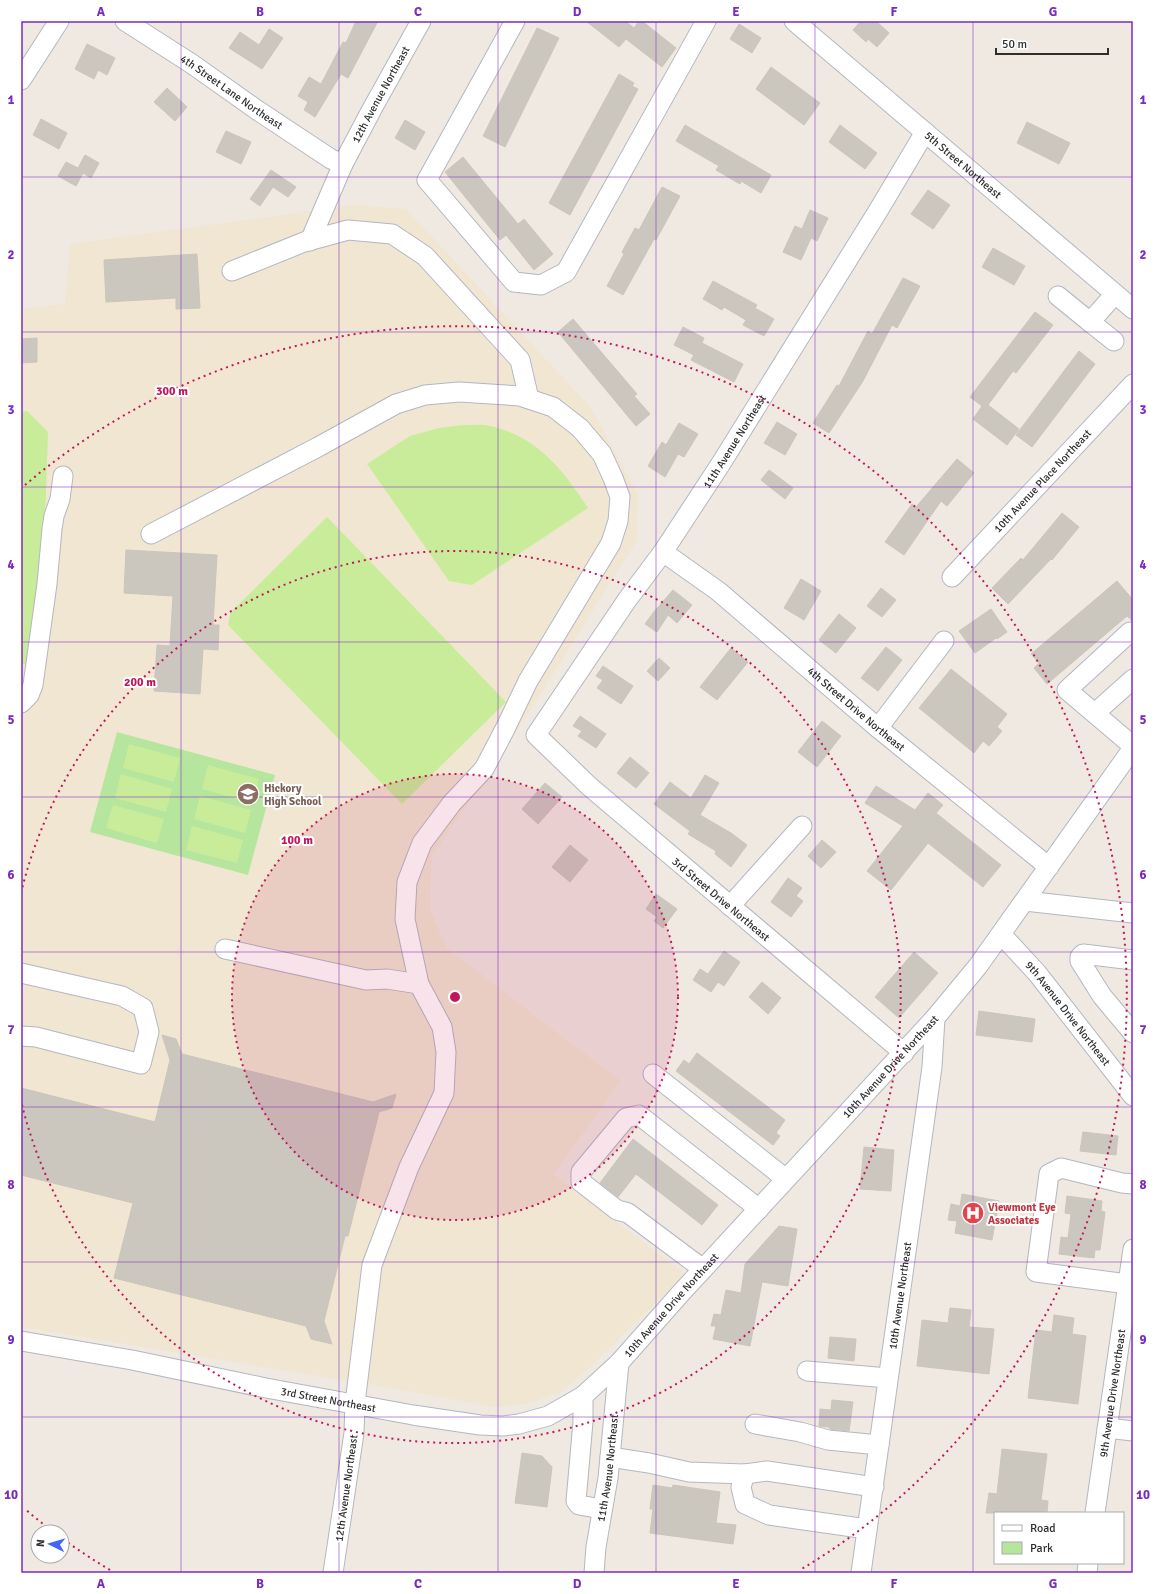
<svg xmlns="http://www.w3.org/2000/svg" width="1154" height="1594" font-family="Signika,sans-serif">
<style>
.education{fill:#f0e6d1}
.green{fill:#b6e59e}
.pitch{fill:#c9ec9a}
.building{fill:#cbc7bf;stroke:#cbc5ba}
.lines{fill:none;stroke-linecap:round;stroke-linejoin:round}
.minor-casing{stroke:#b4b7c1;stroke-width:21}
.minor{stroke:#fff;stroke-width:19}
.grid{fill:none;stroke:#7b2cbf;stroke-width:1;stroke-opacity:0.55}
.ring{fill:none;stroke:#c2185b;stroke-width:2;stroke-dasharray:2 4}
.labels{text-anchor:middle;stroke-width:4;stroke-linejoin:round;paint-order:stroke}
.street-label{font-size:11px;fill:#2e2e2e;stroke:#fff}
.education-label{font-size:11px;font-weight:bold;fill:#785e54;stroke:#fff;text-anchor:start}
.health-label{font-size:11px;font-weight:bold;fill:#be3a42;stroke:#fff;text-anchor:start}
.centre{fill:#c2185b;stroke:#fff;stroke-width:2}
.ring-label{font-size:12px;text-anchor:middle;font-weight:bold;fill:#c2185b;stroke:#fff;stroke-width:4;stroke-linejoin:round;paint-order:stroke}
.neatline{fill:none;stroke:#7b2cbf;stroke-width:1.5}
.grid-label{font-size:13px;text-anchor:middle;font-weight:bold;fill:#7b2cbf}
</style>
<rect width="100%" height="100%" fill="#efe9e1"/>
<polygon class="education" points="356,205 406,209 591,408 638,495 637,540 516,733 432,856 430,909 447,948 621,1081 554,1174 685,1274 589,1368 560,1393 525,1404 494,1407 381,1386 21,1327 21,309 65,304 70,244"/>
<polygon class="green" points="117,732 275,775 248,875 90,832"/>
<g class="pitch">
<polygon points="27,411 48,432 44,550 26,664 21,664 21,412"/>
<path d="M463,425c9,0 19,-1 27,1 48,11 73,44 98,82l-116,77 -23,-4 -82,-117 43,-28 29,-8z"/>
<polygon points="327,517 506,702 402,804 228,625 231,612"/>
<polygon points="129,744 180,758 174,782 123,768"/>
<polygon points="208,765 259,779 253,803 202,789"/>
<polygon points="121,774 172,789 166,812 115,798"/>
<polygon points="200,796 251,810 245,833 194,819"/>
<polygon points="113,805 164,819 157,843 106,828"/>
<polygon points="192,826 243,840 237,863 186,850"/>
</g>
<g class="building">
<polygon points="356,21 378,21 348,78 341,74 315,117 304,110 308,102 298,96 309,77 321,84 343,42 346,43"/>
<polygon points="586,21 625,21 634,28 639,21 642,21 676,48 662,67 626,39 619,47"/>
<polygon points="861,21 876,21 889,33 877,47 868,39 866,42 853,30"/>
<polygon points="739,24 761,38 752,53 730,39"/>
<polygon points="537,28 559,38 505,147 483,136"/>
<polygon points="269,29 283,38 262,69 229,48 240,32 259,45"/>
<polygon points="87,44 115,58 107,75 98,70 94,79 75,69"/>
<polygon points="771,67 820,103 804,125 756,89"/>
<polygon points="619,74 634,83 632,86 638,89 570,215 549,203"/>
<polygon points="167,88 187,107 175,121 154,102"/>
<polygon points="41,119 67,133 59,149 33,135"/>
<polygon points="405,120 425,132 415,150 395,138"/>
<polygon points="1027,122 1070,143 1059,164 1017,143"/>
<polygon points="685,125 771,175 761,193 741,181 740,184 716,170 719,166 676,141"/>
<polygon points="840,125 877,153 865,169 829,142"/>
<polygon points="226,131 251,142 241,164 216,152"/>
<polygon points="85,155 99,163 91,178 83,173 76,186 58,176 66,162 78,168"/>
<polygon points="463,157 518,224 524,219 553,254 534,270 506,235 500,240 445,172"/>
<polygon points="271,170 296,187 288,197 273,187 260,206 250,199"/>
<polygon points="662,187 680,196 656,240 654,239 623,295 607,286 624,254 622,252 635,228 639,230"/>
<polygon points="928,190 950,205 933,229 911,214"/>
<polygon points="810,210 828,218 817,241 811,238 801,260 783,252 795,226 802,229"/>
<polygon points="993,248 1025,266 1014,285 982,267"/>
<polygon points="197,254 200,308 176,309 176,298 106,302 104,260"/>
<polygon points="903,278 920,286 897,328 892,325 863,381 829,433 813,423 837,385 839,386 868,331 872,334"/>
<polygon points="713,281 757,305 755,308 774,319 764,336 743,325 746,320 724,307 722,310 703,299"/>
<polygon points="1035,312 1053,325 1016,373 1013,371 988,405 1019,429 1007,445 973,419 982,406 970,397"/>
<polygon points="573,319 637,394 634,396 650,414 636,426 558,332"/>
<polygon points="683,327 704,338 702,343 743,364 734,382 691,360 694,355 674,345"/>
<polygon points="37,338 37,362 21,363 21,339"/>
<polygon points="1079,351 1095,364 1032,447 1016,435"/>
<polygon points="777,422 797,434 785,455 764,443"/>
<polygon points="679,423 698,434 684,457 678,454 665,477 648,466 662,442 666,445"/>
<polygon points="957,459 974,473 947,506 941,501 904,555 885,542 912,504 916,507"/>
<polygon points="769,470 793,488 785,499 761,480"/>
<polygon points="1062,513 1079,527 1052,560 1051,559 1008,604 992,588 1021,558 1023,560"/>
<polygon points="126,550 217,555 213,625 219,625 218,650 203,649 200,694 154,691 157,645 170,646 173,596 124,593"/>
<polygon points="801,579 821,591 804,620 784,608"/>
<polygon points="1117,581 1133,600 1133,621 1127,616 1047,684 1034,668 1039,663 1031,654"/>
<polygon points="881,588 896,600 882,617 867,606"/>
<polygon points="673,590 692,605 677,623 668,615 657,632 645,624 653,613"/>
<polygon points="991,609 1007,632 997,639 996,638 975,653 959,631"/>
<polygon points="839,614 856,628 836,653 819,640"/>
<polygon points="886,647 902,660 878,691 861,678"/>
<polygon points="731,648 748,662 717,700 700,687"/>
<polygon points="659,658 670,668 658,681 647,671"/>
<polygon points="603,666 633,686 621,704 597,688 603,680 596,676"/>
<polygon points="951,669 1007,714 997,727 1002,731 989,746 983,741 974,753 919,708"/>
<polygon points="580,716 606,734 596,748 578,736 582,731 573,726"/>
<polygon points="822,721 841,736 817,767 798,752"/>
<polygon points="630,757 649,773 636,788 617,773"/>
<polygon points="705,775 719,783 700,815 731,833 747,845 731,867 715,854 716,851 688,834 690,831 654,804 670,782 691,798"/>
<polygon points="545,783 562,797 538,824 522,809"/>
<polygon points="876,786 915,810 928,793 943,805 936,813 1001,865 983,887 928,843 891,890 867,871 903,826 865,803"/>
<polygon points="822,840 836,852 821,868 808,856"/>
<polygon points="570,845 588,860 570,882 552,867"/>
<polygon points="788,878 802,888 796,896 803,901 791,917 771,902"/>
<polygon points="656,894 677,909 663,928 654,921 657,917 646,909"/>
<polygon points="724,951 740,962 724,986 718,982 711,992 693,980 700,969 708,974"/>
<polygon points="914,952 938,973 899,1018 875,997"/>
<polygon points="762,982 781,998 768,1014 749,997"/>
<polygon points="979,1011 1035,1019 1032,1042 976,1035"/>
<polygon points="162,1035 176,1039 182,1054 373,1102 396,1094 392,1108 379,1112 348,1236 345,1236 324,1321 332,1344 311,1339 306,1326 114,1278 133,1203 21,1175 21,1088 155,1122 170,1060"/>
<polygon points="697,1053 785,1120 776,1133 780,1136 773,1145 676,1071 684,1060 689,1064"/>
<polygon points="1083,1132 1118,1136 1116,1155 1080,1151"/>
<polygon points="633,1139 718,1205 702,1225 636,1174 618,1197 600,1183"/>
<polygon points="864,1147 894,1150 891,1191 860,1189"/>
<polygon points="962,1194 999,1201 992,1240 955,1233 957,1221 948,1220 951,1204 960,1206"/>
<polygon points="1067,1196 1102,1201 1101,1211 1105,1212 1100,1250 1095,1250 1094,1258 1059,1254 1061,1237 1068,1238 1071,1214 1065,1213"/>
<polygon points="779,1226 797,1229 788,1286 762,1282 750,1346 713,1339 716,1326 711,1326 714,1314 721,1315 726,1290 741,1293 745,1264"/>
<polygon points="950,1308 971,1310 969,1327 994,1329 989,1374 917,1366 922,1320 948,1323"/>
<polygon points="1054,1315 1074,1318 1072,1334 1086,1336 1078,1404 1028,1398 1036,1330 1052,1332"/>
<polygon points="830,1337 856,1339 854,1361 828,1358"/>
<polygon points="832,1400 853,1402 849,1431 830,1429 829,1427 819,1426 820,1409 831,1410"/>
<polygon points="1002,1449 1047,1454 1041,1500 1048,1501 1047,1513 986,1513 989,1493 997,1494"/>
<polygon points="522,1453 542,1456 552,1467 547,1507 515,1503"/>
<polygon points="653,1485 672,1488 673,1485 720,1492 716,1523 736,1525 733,1544 650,1533 653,1509 650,1509"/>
</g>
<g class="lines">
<g class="minor-casing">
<g id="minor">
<path id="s1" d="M125,21l67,43 65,46 74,49 12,5 29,-55 49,-88"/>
<polyline points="515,21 427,180 514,282 541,285 566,272 706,21"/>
<path id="s2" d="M794,21l339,288"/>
<polyline points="21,80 59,21"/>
<polyline points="310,241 343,164"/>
<polyline points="232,271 304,242 348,230 392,234 425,256 520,360 529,399"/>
<polyline points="1058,296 1090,322 1115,294"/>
<polyline points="1090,322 1114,341"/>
<polyline points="151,534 318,447 396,404 425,395 459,392 520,396 553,407 580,428 602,454 613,478 620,497 618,521 611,543 528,681 505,729 484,769 452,803 422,843 407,882 405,919 419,984 442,1027 446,1052 444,1093 409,1167 372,1265 355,1403 354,1433 333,1573"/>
<path id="s3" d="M663,552l55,39 160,137 171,139"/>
<path id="s4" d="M952,577l181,-193"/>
<polyline points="1133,635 1130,632 1067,690 1133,746"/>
<polyline points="21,703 29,695 33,685 47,584 52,529 54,516 60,499 63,476"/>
<polyline points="1095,713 1133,679"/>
<polyline points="878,728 944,641"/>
<polyline points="1025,901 1133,913"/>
<polyline points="730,906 802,826"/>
<path id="s5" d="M1001,934l36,39 96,123"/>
<polyline points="225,949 366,980 387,979 419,984"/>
<polyline points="1133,960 1083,954 1080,957 1080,961 1102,996 1133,1033"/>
<polyline points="21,973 122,996 143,1008 149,1032 141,1064 36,1037 21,1036"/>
<path id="s6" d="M904,1053l-315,-267 -53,-51 91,-135 36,-48 57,-87 158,-254 47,-79"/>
<polyline points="653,1074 786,1179"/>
<polyline points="703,1269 628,1213 617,1210 581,1182 581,1172 626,1118 639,1115 759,1209"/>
<polyline points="1128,1284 1036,1272 1049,1174 1061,1168 1122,1183 1133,1184"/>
<path id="s7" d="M21,1341l111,19 134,28 147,27 67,10 23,1 16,-2 29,-8 35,-20 36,-33 61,-69 255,-276 43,-52 155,-218"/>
<polyline points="807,1371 888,1378"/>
<polyline points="583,1396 583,1422 576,1501 579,1505 602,1509"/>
<polyline points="755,1424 800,1432 828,1440 879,1445"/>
<polyline points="1107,1428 1133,1431"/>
<polyline points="610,1457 649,1463 689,1472 745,1474"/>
<path id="s8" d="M1095,1513l38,-264"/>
<polyline points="867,1529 769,1515 745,1504 741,1487 745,1474 767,1471 874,1487"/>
<path id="s9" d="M594,1573l2,-26 12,-69 11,-115"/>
<path id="s10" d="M861,1573l71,-506 3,-49"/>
<polyline points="1087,1573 1088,1563"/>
</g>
</g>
<use href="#minor" class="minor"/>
</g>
<path class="grid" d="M181,21v1552M339,21v1552M498,21v1552M656,21v1552M815,21v1552M973,21v1552M21,177h1112M21,332h1112M21,487h1112M21,642h1112M21,797h1112M21,952h1112M21,1107h1112M21,1262h1112M21,1417h1112"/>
<circle cx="455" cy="997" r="223" fill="#c2185b" fill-opacity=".12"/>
<g class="ring">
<circle cx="455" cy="997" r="223"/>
<path d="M21 893A446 446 0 1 1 21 1101"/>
<path d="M110 1570A669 669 0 0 1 67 1542M52 1531A669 669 0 0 1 25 1509M25 485A669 669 0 1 1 800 1570"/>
</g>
<defs>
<g id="school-disc" transform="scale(1.15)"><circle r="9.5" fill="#8d6e63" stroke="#fff"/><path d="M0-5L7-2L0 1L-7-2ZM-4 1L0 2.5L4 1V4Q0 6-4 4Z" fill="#fff"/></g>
<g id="hospital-disc" transform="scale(1.15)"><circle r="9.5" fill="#e0444e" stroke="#fff"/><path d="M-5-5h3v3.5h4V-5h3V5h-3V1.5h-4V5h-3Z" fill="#fff"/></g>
</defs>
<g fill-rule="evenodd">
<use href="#school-disc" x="248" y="794"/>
<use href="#hospital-disc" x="973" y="1213"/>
</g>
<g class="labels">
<g class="street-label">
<text dy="4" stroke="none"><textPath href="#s1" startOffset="128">4th Street Lane Northeast</textPath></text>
<text dy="4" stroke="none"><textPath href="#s1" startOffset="340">12th Avenue Northeast</textPath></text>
<text dy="4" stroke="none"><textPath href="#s2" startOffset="222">5th Street Northeast</textPath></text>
<text dy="4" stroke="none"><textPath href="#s6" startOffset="841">11th Avenue Northeast</textPath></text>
<text dy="4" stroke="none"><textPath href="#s4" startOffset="132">10th Avenue Place Northeast</textPath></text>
<text dy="4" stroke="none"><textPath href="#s3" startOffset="249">4th Street Drive Northeast</textPath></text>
<text transform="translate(721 899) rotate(40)" y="4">3rd Street Drive Northeast</text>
<text dy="4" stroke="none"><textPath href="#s5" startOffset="104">9th Avenue Drive Northeast</textPath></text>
<text dy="4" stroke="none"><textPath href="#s7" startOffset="1027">10th Avenue Drive Northeast</textPath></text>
<text dy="4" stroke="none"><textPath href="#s10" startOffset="280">10th Avenue Northeast</textPath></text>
<text dy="4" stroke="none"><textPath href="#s7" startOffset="703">10th Avenue Drive Northeast</textPath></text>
<text dy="4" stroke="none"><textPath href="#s8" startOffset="121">9th Avenue Drive Northeast</textPath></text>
<text dy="4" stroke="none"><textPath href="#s7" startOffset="313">3rd Street Northeast</textPath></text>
<text dy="4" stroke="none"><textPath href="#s9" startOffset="106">11th Avenue Northeast</textPath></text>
<text transform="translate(346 1488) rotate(-82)" y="4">12th Avenue Northeast</text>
</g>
<g class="education-label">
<text x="264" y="792">Hickory<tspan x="264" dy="13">High School</tspan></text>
</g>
<g class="health-label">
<text x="988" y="1211">Viewmont Eye<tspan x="988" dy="13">Associates</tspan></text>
</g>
</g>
<circle cx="455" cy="997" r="6" class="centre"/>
<g class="ring-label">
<text x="172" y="395">300 m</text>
<text x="140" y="686">200 m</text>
<text x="297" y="844">100 m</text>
</g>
<rect width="1154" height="1594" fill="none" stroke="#ffffff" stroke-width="44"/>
<rect x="994" y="1512" width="130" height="52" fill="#ffffff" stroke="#ababab"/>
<rect x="1002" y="1525" width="20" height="6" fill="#ffffff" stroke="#ababab"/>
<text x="1030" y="1532" font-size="12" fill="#2e2e2e">Road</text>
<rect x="1002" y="1542" width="20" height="12" fill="#b6e59e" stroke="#ababab"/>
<text x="1030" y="1552" font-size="12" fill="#2e2e2e">Park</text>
<g transform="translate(50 1544) rotate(275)"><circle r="19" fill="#ffffff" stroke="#ababab"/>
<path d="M0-3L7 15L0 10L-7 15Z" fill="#4264fb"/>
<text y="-6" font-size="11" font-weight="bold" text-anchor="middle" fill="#2e2e2e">N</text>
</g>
<path d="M996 48v6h112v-6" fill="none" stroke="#2e2e2e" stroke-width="2"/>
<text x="1002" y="48" font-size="12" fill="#2e2e2e" stroke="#ffffff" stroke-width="3" paint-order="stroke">50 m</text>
<rect x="22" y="22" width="1110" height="1550" class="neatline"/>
<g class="grid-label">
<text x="101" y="16">A</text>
<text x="260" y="16">B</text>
<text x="418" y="16">C</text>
<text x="577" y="16">D</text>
<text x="736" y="16">E</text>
<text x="894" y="16">F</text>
<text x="1053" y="16">G</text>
<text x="11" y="104">1</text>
<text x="1143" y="104">1</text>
<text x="11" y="259">2</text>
<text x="1143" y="259">2</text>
<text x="11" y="414">3</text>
<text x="1143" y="414">3</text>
<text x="11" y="569">4</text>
<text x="1143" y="569">4</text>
<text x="11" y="724">5</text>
<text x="1143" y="724">5</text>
<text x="11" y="879">6</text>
<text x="1143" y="879">6</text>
<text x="11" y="1034">7</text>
<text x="1143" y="1034">7</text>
<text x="11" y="1189">8</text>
<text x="1143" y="1189">8</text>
<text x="11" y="1344">9</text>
<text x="1143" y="1344">9</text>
<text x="11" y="1499">10</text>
<text x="1143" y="1499">10</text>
<text x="101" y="1588">A</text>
<text x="260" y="1588">B</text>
<text x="418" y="1588">C</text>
<text x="577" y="1588">D</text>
<text x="736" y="1588">E</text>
<text x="894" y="1588">F</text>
<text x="1053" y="1588">G</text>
</g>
</svg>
